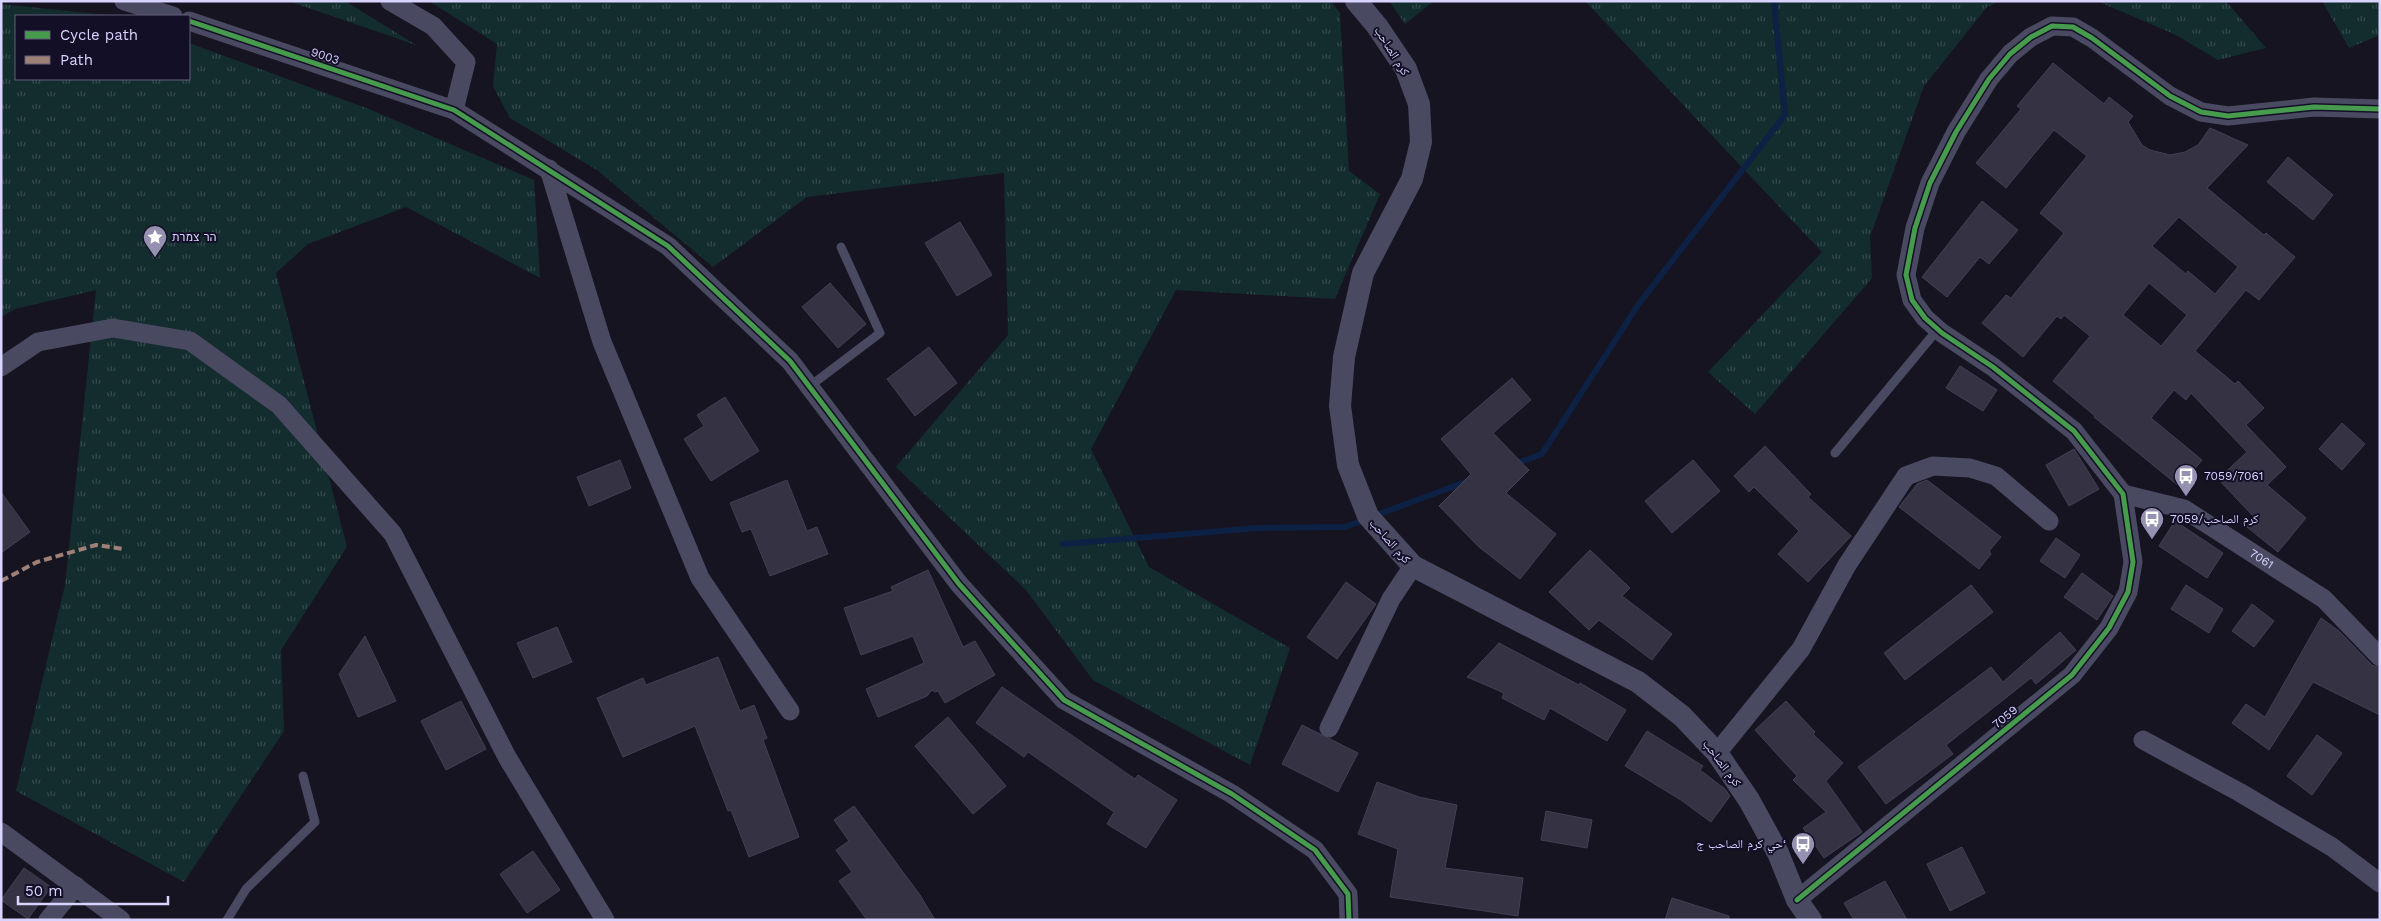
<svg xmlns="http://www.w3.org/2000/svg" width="2381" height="921" font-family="'Work Sans','Noto Naskh Arabic',Heebo,sans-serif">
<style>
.grass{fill:url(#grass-tufts)}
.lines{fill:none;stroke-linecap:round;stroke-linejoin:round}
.stream{stroke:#0d2144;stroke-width:6}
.building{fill:#343243;stroke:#433f54;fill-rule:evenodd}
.service{stroke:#4a4962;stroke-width:9}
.minor{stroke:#4a4962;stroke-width:19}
.tertiary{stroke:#4a4962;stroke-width:22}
.quiet{stroke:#9e8076;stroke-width:4;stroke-dasharray:8 4;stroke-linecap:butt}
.cycleway-casing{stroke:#130f26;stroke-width:8}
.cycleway{stroke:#469c4c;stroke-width:5}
.labels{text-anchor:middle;stroke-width:4;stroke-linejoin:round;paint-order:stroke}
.street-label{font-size:12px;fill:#d9d4ff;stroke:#130f26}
.poi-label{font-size:12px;fill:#d9d4ff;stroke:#130f26;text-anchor:start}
</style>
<defs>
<pattern id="grass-tufts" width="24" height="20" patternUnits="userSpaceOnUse" patternTransform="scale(1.25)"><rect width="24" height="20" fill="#132c2d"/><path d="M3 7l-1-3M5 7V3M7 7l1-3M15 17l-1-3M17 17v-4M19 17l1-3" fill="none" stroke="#354a4c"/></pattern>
</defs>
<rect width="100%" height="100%" fill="#161421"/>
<g class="grass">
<polygon points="288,1 345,1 416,45"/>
<polygon points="429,1 1331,1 1340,13 1349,171 1380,194 1335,299 1176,290 1091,449 1149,567 1290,648 1250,765 1093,680 1026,590 896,467 1008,335 1004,173 807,197 713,267 597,170 510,118 493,86 497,44"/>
<polygon points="1389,1 1434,1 1405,24"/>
<polygon points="1585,1 2001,1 1987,7 1924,86 1870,237 1872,278 1755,414 1708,372 1822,252"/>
<polygon points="2097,1 2226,1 2266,48 2218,60 2174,34"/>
<polygon points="2322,1 2380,1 2380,35 2349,48"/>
<polygon points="1,4 117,16 16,16 16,79 189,79 189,43 369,109 534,180 540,278 406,207 308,244 276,273 347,547 281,650 284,731 184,882 16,791 65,585 96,290 15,309 1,317"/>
</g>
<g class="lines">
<g class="stream">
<polyline points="1515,464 1542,454 1638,305 1785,115 1774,1"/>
<polyline points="1374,516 1468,481"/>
<polyline points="1063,544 1258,528 1345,527 1365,520"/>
</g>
</g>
<g class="building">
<path d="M2053,63l51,41 5,-7 24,19 -5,6 14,23 8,5 20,5 15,-3 13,-7 12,-17 38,17 -41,43 57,47 2,-2 29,24 -36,43 -13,-10 -51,61 40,33 3,-3 26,27 -18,17 40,42 -19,18 39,33 -28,34 -31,-25 8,-9 -37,-39 29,-27 -56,-59 -5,7 -12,-10 -23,28 51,42 -22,27 -86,-70 1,-1 -42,-35 37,-45 -26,-21 -3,4 -4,-3 -34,41 -41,-34 24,-28 5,3 53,-65 -24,-20 47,-57 -33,-26 -48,58 -30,-25 45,-54 -4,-3zM2179,217l59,50 -23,27 -27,-23 -2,3 -34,-28zM2149,283l38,32 -26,31 -38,-31z"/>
<polygon points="2288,157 2333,195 2313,220 2267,182"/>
<polygon points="1982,201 2018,230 1989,264 1980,257 1947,297 1922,277"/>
<polygon points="960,222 992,275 957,296 925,243"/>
<polygon points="830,283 866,324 838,348 802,307"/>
<polygon points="929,347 957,383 915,416 887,379"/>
<polygon points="1960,366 1997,390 1983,411 1946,388"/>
<polygon points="1512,378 1531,400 1493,433 1529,470 1506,493 1556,534 1520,579 1479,547 1439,506 1471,474 1441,439"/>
<polygon points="725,397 759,451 711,481 684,439 704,426 697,415"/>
<polygon points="2342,423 2365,444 2342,470 2319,449"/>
<polygon points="1765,446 1811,494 1808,497 1851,536 1808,582 1778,554 1799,531 1754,487 1749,492 1734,476"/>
<polygon points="2074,449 2099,489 2069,506 2046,465"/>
<polygon points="620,460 631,488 589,506 577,477"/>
<polygon points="1693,460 1720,491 1672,533 1645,501"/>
<polygon points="787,480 807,531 817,527 828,554 770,576 751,529 742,532 730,503"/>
<polygon points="1927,480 2001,537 1989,551 1991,554 1979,569 1899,507 1917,484"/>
<polygon points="1,492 30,532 1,553"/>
<polygon points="2175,521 2223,553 2207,578 2159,546"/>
<polygon points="2056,538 2080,555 2065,578 2040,561"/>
<polygon points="1590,550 1630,588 1622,596 1672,634 1652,660 1599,620 1589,630 1549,592"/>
<polygon points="928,570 963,647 975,641 995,675 945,703 938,691 935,692 932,690 927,696 878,717 866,689 924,663 913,636 861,655 844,608 893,591 891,587"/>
<polygon points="2082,573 2113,596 2097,620 2064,597"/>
<polygon points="1346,582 1376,604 1337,659 1307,637"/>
<polygon points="1971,585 1993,612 1905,680 1884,653"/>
<polygon points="2186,585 2223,609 2209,633 2171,609"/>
<polygon points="2252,604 2274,621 2254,647 2232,631"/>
<polygon points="2321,618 2339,631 2372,665 2380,668 2380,715 2313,682 2269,750 2232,723 2246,704 2265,717"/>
<polygon points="557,627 572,662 533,678 517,643"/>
<polygon points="2060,632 2076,650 2036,684 2031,678 1946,745 1953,754 1886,804 1858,767 1991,667 2003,682"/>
<polygon points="365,636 396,701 358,717 339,674"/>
<polygon points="1499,643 1579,685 1580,683 1626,710 1607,741 1550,708 1544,720 1502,698 1504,693 1467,677"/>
<polygon points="718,657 740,711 754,705 767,738 763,740 799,837 749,857 731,810 728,811 695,726 623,757 597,698 643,678 646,685"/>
<polygon points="1002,687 1135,779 1138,775 1177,800 1146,848 1107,824 1114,812 1028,752 1024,757 976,723"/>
<polygon points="461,701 486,749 446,770 421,721"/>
<polygon points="1786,701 1815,732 1813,734 1843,763 1826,781 1862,832 1824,858 1803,828 1826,812 1793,780 1797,776 1755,730"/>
<polygon points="948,717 1006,786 973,814 915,746"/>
<polygon points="1302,725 1358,753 1338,792 1282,764"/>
<polygon points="1647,731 1703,766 1700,770 1725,789 1730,796 1711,822 1681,800 1625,766"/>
<polygon points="2317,735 2342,753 2312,795 2287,776"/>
<polygon points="1377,782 1419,797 1457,805 1445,868 1523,878 1518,916 1390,897 1398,849 1358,834"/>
<polygon points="854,806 920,895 935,920 867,920 839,881 852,872 836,850 849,841 834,820"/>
<polygon points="1546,811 1592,820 1587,848 1541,840"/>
<polygon points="1962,847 1985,893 1950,911 1927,864"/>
<polygon points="533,851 560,890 527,913 500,874"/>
<polygon points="24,868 51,887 28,919 1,900"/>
<polygon points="1885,881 1907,920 1854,920 1844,903"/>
<polygon points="1672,898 1729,916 1729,920 1665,920"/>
</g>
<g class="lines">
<g class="service">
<polyline points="810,386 880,333 841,247"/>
<polyline points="1835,453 1938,329"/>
<polyline points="227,920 246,889 315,822 303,776"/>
</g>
<g class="minor">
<polyline points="124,1 173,16"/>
<polyline points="390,1 433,26 466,62 454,110"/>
<polyline points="189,21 454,110 668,246 790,361 959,584 1064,700 1232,794 1315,850 1348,894 1349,920"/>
<polyline points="549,169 602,342 700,578 790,711"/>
<polyline points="1,367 38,342 113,328 190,341 279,405 393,534 507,757 605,920"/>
<path id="s1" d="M2123,494l61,15 140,90 56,58"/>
<polyline points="1329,728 1391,599 1413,566"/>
<polyline points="2143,740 2239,792 2332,847 2380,883"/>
<polyline points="1717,753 1801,649 1847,565 1906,476 1933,466 1970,468 1996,476 2049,521"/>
<polyline points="1,832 121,920"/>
<polyline points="1797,900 2072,675 2109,628 2128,592 2133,562 2123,494 2074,431 1993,367 1942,333 1925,318 1912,300 1906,275 1915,228 1930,183 1956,132 1989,79 2010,54 2031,37 2052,26 2073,27 2092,38 2170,96 2201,112 2228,116 2314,107 2380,109"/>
<polyline points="48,920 76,886"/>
</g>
<polyline class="tertiary" points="1356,1 1377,26 1406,69 1419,104 1421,142 1412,179 1363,273 1344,357 1340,406 1348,465 1368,516 1413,566 1638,682 1682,716 1717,753 1749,800 1778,853 1797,900 1811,920"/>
<polyline class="quiet" points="1,581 37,562 96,545 124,549"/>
<g class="cycleway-casing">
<g id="cycleway">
<polyline points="189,21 454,110 668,246 790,361 959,584 1064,700 1232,794 1315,850 1348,894 1349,920"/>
<polyline points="1797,900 2072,675 2109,628 2128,592 2133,562 2123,494 2074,431 1993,367 1942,333 1925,318 1912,300 1906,275 1915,228 1930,183 1956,132 1989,79 2010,54 2031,37 2052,26 2073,27 2092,38 2170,96 2201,112 2228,116 2314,107 2380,109"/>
</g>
</g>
<use href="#cycleway" class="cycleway"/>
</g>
<defs>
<g id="sight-pin" transform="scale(1.25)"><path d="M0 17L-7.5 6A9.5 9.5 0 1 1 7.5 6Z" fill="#9591b1" stroke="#130f26"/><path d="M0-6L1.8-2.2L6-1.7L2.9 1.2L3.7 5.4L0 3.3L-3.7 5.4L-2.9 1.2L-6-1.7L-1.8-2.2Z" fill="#fff"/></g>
<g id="bus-pin" transform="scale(1.25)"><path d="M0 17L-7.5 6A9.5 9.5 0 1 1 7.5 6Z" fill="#9591b1" stroke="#130f26"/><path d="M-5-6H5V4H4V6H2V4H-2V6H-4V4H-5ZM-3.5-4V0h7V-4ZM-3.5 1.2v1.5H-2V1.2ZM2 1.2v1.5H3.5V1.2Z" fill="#fff"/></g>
</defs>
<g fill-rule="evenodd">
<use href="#sight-pin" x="155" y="237"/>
<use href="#bus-pin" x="2186" y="476"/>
<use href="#bus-pin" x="2152" y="519"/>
<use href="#bus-pin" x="1803" y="844"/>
</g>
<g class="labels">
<g class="street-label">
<text transform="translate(1392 51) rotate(58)" y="4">كرم الصاحب</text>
<text transform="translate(325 56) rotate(18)" y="4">9003</text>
<text transform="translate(1390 541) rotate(48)" y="4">كرم الصاحب</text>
<text dy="4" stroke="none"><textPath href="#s1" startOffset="155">7061</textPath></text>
<text transform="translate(2005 717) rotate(-39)" y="4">7059</text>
<text transform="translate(1722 763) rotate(53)" y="4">كرم الصاحب</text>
</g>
<g class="poi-label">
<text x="172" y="241">הר צמרת</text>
<text x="2204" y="480">7059/7061</text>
<text x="2170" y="523">كرم الصاحب/7059</text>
<text x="1786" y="848" text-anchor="end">حي كرم الصاحب ج‘</text>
</g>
</g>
<rect width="2381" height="921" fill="none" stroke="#d9d4ff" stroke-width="5"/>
<rect x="15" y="15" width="175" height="65" fill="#130f26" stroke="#625e7d"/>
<rect x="25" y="31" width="25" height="8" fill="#469c4c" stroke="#625e7d"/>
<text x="60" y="40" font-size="15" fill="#d9d4ff">Cycle path</text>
<rect x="25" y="56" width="25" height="8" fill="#9e8076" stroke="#625e7d"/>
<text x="60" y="65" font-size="15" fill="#d9d4ff">Path</text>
<path d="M18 896v8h150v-8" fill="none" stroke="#d9d4ff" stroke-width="2.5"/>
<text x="25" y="896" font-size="15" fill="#d9d4ff" stroke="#130f26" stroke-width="4" paint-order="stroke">50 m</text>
</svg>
